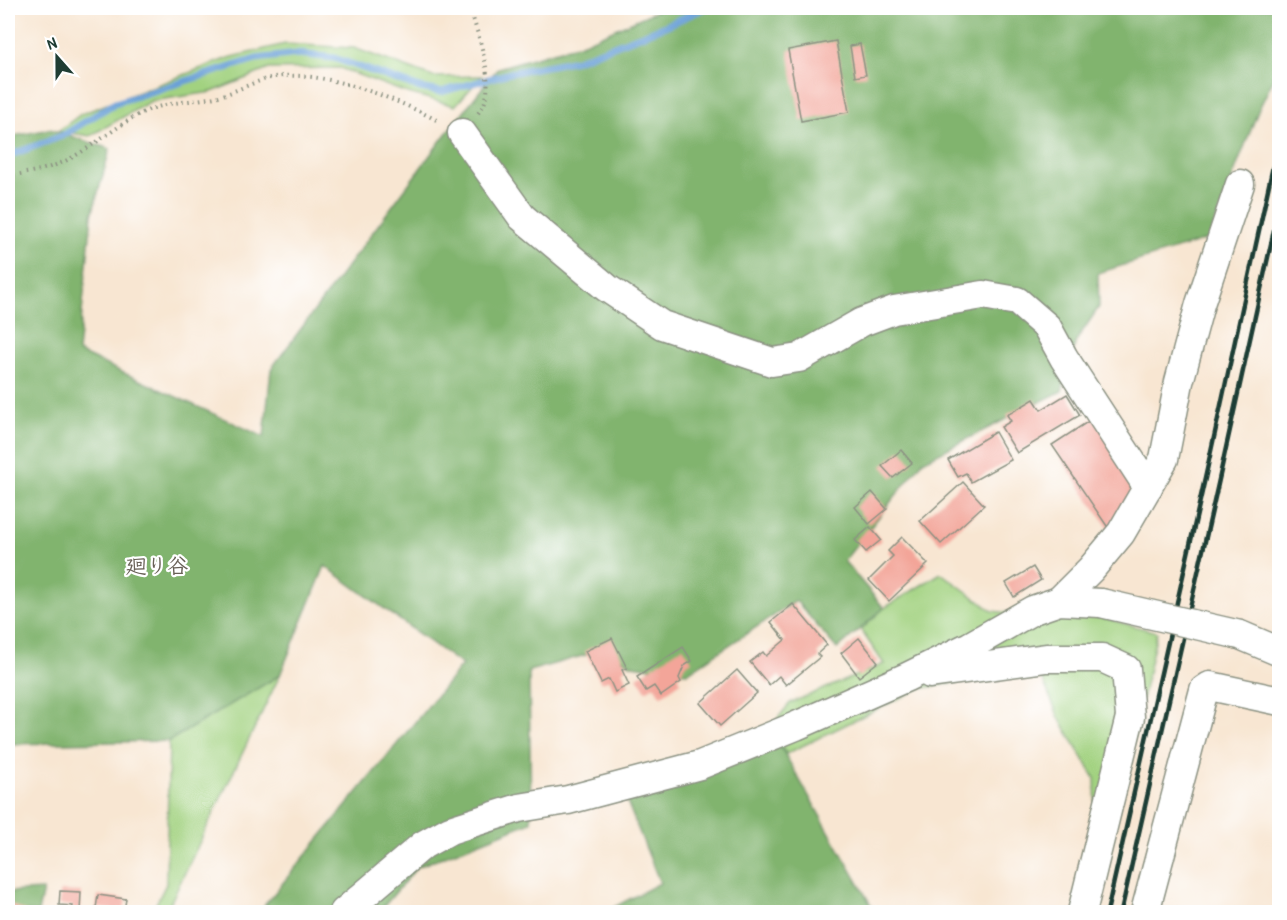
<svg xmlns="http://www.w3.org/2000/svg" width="1287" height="920" font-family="'Patrick Hand','Klee One',sans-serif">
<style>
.green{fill:#a2d280;stroke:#60885a;stroke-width:1.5}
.forest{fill:#81b46e;stroke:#507851;stroke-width:1.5}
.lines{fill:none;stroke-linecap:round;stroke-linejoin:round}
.stream{stroke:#6aa0d7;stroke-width:7}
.building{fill:#f3a599}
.minor-casing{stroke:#8c9283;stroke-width:31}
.path{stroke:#8c9283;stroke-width:4;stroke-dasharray:1.5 4.5;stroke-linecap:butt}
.minor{stroke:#fff;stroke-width:28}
.rail{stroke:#1f3d34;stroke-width:4.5}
.minor-bridge-casing{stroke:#8c9283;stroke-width:31;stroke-linecap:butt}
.minor-bridge{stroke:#fff;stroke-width:28}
.labels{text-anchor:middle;stroke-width:4.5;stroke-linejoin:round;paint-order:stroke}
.neighbourhood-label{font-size:21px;font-weight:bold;fill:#696157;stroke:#fff}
</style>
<rect width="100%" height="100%" fill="#fff"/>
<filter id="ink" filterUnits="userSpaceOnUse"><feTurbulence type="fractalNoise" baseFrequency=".0167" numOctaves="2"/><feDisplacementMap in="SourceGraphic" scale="12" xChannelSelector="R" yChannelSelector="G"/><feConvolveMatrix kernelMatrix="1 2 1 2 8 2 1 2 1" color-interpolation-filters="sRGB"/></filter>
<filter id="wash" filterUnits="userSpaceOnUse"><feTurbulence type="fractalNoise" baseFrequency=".008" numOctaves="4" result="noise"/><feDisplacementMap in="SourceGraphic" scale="24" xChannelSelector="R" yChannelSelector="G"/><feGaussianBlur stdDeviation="1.35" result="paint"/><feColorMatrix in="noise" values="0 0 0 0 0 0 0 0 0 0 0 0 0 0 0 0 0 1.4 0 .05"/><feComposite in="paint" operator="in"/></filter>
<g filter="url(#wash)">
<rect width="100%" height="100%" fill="#f8e6d2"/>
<g class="green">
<polygon points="285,44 354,48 433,77 482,76 455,106 404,92 340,68 269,69 212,92 151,101 90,136 58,131 81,114 228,58"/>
<polygon points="941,573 993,611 1052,618 1096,616 1157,632 1110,841 1096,830 1095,778 1059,718 1038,669 918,689 786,754 770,728 790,703 884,664 861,630 884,608"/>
<polygon points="280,675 166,912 152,912 166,884 169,741"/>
</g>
<g class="forest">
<polygon points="663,8 1279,8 1279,50 1273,80 1258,111 1209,239 1098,273 1099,307 1076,341 1062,391 923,461 844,561 884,608 837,649 796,601 687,673 632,665 607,649 529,671 531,822 417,867 379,912 259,912 462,665 325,566 280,675 169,741 8,744 8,137 50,129 110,149 92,215 78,352 264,437 271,369 445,135 498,68 581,44"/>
<polygon points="770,728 875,912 605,912 660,883 619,782"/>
<polygon points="43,890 38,912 8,912 8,892"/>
</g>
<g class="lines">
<polyline class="stream" points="8,156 62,136 115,103 256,59 298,54 334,58 420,88 441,92 510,73 577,60 663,27 705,8"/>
</g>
<g id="blocks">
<g class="building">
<polygon points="836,41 849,112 801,121 788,50"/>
<polygon points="860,44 866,75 855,77 850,46"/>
<polygon points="1067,394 1080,415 1017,453 1001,427 1011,421 1007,415 1034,399 1041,410"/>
<polygon points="1095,417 1134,488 1109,529 1052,445"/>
<polygon points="995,432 1011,460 971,482 966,473 958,477 948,460"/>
<polygon points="901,450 912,463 893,478 882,466"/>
<polygon points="963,482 984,505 941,544 920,521"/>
<polygon points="872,492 887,509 869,524 855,507"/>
<polygon points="870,527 881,540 866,552 855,540"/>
<polygon points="902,537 928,564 889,601 869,580 893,556 888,551"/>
<polygon points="1033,567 1041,580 1014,597 1006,583"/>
<polygon points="793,604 827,645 817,654 820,657 786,685 779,676 769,685 750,662 763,652 766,656 785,640 771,622"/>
<polygon points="612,638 627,668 622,670 629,685 615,692 609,679 601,683 585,651"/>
<polygon points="859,638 878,662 859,677 841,653"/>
<polygon points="683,647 692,661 684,666 679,678 681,682 661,696 654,686 646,691 637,677"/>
<polygon points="737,670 757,693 720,726 700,703"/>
<polygon points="60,891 81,892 80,912 72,912 73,906 59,905"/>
<polygon points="98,895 126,899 124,911 96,908"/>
<polygon points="8,903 27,912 8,912"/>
</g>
</g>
</g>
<g filter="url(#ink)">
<use href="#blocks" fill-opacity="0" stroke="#8c9283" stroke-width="1.5"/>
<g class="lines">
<g class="minor-casing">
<g id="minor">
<polyline points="462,133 522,217 607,288 662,325 772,362 799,358 862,322 894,310 983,295 1017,301 1047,327 1064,358 1148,487"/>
<polyline points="1059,601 1091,569 1121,533 1164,459 1179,382 1200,304 1240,184"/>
<polyline points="1240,635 1280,652"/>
<polyline points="930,674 1046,658 1102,658 1126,669 1130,717 1082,912"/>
<polyline points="344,912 423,845 450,830 519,808 568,800 700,765 796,726 907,677 970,646 1033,610 1059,601 1101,603"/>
<polyline points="1145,912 1204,690 1210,686 1280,701"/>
</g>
</g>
<g class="path">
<path d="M470,8c7,25 25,71 14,96 -2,4 -5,8 -8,12"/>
<path d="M8,176c20,-3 43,-7 61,-17 23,-12 43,-29 65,-42 27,-15 47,-14 75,-19 23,-3 43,-17 66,-21 47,-8 123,22 165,45"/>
</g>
<use href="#minor" class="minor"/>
<g class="rail">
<polyline points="1107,912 1206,474 1280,134"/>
<polyline points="1121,912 1218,484 1280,203"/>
</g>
<g class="minor-bridge-casing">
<polyline id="minor-bridge" points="1101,603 1240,635"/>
</g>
<use href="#minor-bridge" class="minor-bridge"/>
</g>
</g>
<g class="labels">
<g class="neighbourhood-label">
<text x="157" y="573">廻り谷</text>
</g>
</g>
<rect width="1287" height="920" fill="none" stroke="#fff" stroke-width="30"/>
<g transform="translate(57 57) rotate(339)" stroke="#ffffff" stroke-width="4.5" paint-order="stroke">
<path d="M0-4.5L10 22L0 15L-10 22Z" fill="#1f3d34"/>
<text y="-9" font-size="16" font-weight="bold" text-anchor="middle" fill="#1f3d34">N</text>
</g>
</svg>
